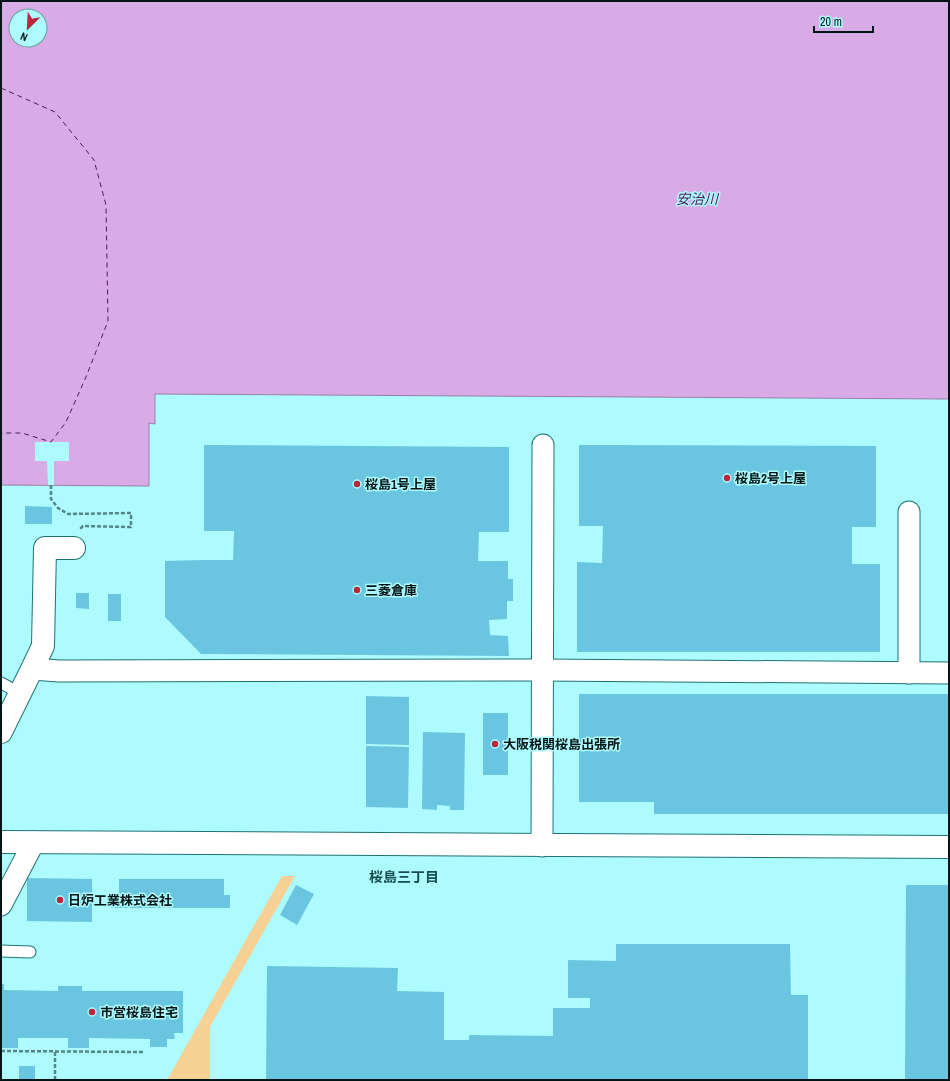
<svg xmlns="http://www.w3.org/2000/svg" width="950" height="1081" font-family="'Archivo Narrow','Noto Sans JP',sans-serif">
<style>
.green{fill:#f6d195}
.water{fill:#d9abe6;stroke:#987ea7;fill-rule:evenodd}
.pier{fill:#adfbfe}
.lines{fill:none;stroke-linecap:round;stroke-linejoin:round}
.ferry{stroke:#4f185d;stroke-width:1;stroke-dasharray:5 4;stroke-linecap:butt}
.building{fill:#6ac6e0}
.lane-casing{stroke:#1f7275;stroke-width:13}
.street-casing{stroke:#1f7275;stroke-width:23}
.secondary-casing{stroke:#1f7275;stroke-width:24}
.path{stroke:#558587;stroke-width:2.5;stroke-dasharray:4 2;stroke-linecap:butt}
.lane{stroke:#fff;stroke-width:11}
.street{stroke:#fff;stroke-width:21}
.secondary{stroke:#fff;stroke-width:22}
.poi-dot{fill:#b9273d;stroke:#adfbfe;stroke-width:1.5}
.labels{text-anchor:middle;stroke-width:3;stroke-linejoin:round;paint-order:stroke}
.poi-label{font-size:13px;font-weight:bold;fill:#001415;stroke:#adfbfe;text-anchor:start}
.water-label{font-size:14px;font-style:italic;fill:#4f185d;stroke:#adfbfe}
.neighbourhood-label{font-size:14px;font-weight:bold;fill:#154e50;stroke:#adfbfe}
</style>
<rect width="100%" height="100%" fill="#adfbfe"/>
<polygon class="green" points="282,876 295,876 210,1027 210,1080 167,1080"/>
<path class="water" d="M1,1h948v398l-794,-5v30l-6,-1v63l-148,-1zM16,16h24v24h-24z"/>
<polygon class="pier" points="35,442 69,442 69,461 54,461 54,485 48,485 47,461 35,461"/>
<g class="lines">
<polyline class="ferry" points="1,88 55,112 94,160 106,205 108,321 86,377 66,422 51,442 22,433 1,433"/>
</g>
<g class="building">
<polygon points="204,445 509,447 509,532 479,532 478,561 508,561 508,579 513,579 513,601 507,601 507,619 489,620 490,635 508,636 509,656 201,654 165,617 165,561 201,560 233,560 234,531 204,531"/>
<polygon points="579,445 876,446 876,527 852,527 852,564 880,564 880,652 577,652 577,562 602,563 603,526 579,526"/>
<polygon points="25,506 52,507 52,524 25,524"/>
<polygon points="76,593 89,593 89,609 76,608"/>
<rect x="108" y="594" width="13" height="27"/>
<polygon points="579,694 949,694 949,814 654,814 654,802 579,802"/>
<polygon points="366,696 409,697 409,745 366,744"/>
<rect x="483" y="713" width="25" height="62"/>
<polygon points="423,732 465,733 464,810 450,810 450,806 437,805 437,810 422,809"/>
<polygon points="366,746 409,747 408,808 366,807"/>
<polygon points="27,878 92,879 92,922 27,921"/>
<polygon points="119,879 224,879 224,895 230,895 230,908 111,908 111,895 119,896"/>
<polygon points="296,885 314,894 297,925 280,915"/>
<polygon points="906,885 949,885 949,1080 905,1080"/>
<polygon points="616,944 790,944 791,995 808,995 808,1080 266,1080 267,966 398,968 397,991 444,992 444,1040 469,1040 469,1035 553,1036 553,1008 590,1008 590,998 568,998 568,960 616,961"/>
<polygon points="1,984 4,984 4,990 58,991 58,986 82,986 82,991 183,991 183,1033 174,1033 175,1039 167,1039 167,1047 150,1047 150,1039 89,1038 89,1048 68,1048 68,1038 18,1038 18,1048 1,1048"/>
<rect x="19" y="1066" width="16" height="14"/>
</g>
<g class="lines">
<g class="lane-casing">
<g id="lane">
<polyline points="1,683 20,693"/>
<polyline points="1,951 30,952"/>
</g>
</g>
<g class="street-casing">
<g id="street">
<polyline points="32,669 59,671 542,670 949,673"/>
<polyline points="909,673 909,512"/>
<polyline points="542,846 543,445"/>
<polyline points="1,905 34,842"/>
</g>
</g>
<g class="secondary-casing">
<g id="secondary">
<polyline points="1,732 32,669 43,646 45,548 74,548"/>
<polyline points="1,842 949,847"/>
</g>
</g>
<g class="path">
<polyline points="51,485 51,499 58,508 68,514 131,513 131,527 83,526 80,529"/>
<polyline points="1,1051 145,1052"/>
<polyline points="55,1080 55,1052"/>
</g>
<use href="#lane" class="lane"/>
<use href="#street" class="street"/>
<use href="#secondary" class="secondary"/>
</g>
<g class="poi-dot">
<circle cx="727" cy="478" r="4"/>
<circle cx="357" cy="484" r="4"/>
<circle cx="357" cy="590" r="4"/>
<circle cx="495" cy="744" r="4"/>
<circle cx="60" cy="900" r="4"/>
<circle cx="92" cy="1012" r="4"/>
</g>
<g class="labels">
<g class="poi-label">
<text x="735" y="483">桜島2号上屋</text>
<text x="365" y="489">桜島1号上屋</text>
<text x="365" y="595">三菱倉庫</text>
<text x="503" y="749">大阪税関桜島出張所</text>
<text x="68" y="905">日炉工業株式会社</text>
<text x="100" y="1017">市営桜島住宅</text>
</g>
<g class="water-label">
<text x="697" y="204">安治川</text>
</g>
<g class="neighbourhood-label">
<text x="404" y="882">桜島三丁目</text>
</g>
</g>
<rect width="950" height="1081" fill="none" stroke="#001415" stroke-width="4"/>
<g transform="translate(28 28) rotate(204)"><circle r="19" fill="#adfbfe" stroke="#689fa1"/>
<path d="M0-3L7 15L0 10L-7 15Z" fill="#b9273d"/>
<text y="-6" font-size="11" font-weight="bold" text-anchor="middle" fill="#001415">N</text>
</g>
<path d="M814 26v6h59v-6" fill="none" stroke="#001415" stroke-width="2"/>
<text x="820" y="26" font-size="12" fill="#001415" stroke="#adfbfe" stroke-width="3" paint-order="stroke">20 m</text>
</svg>
